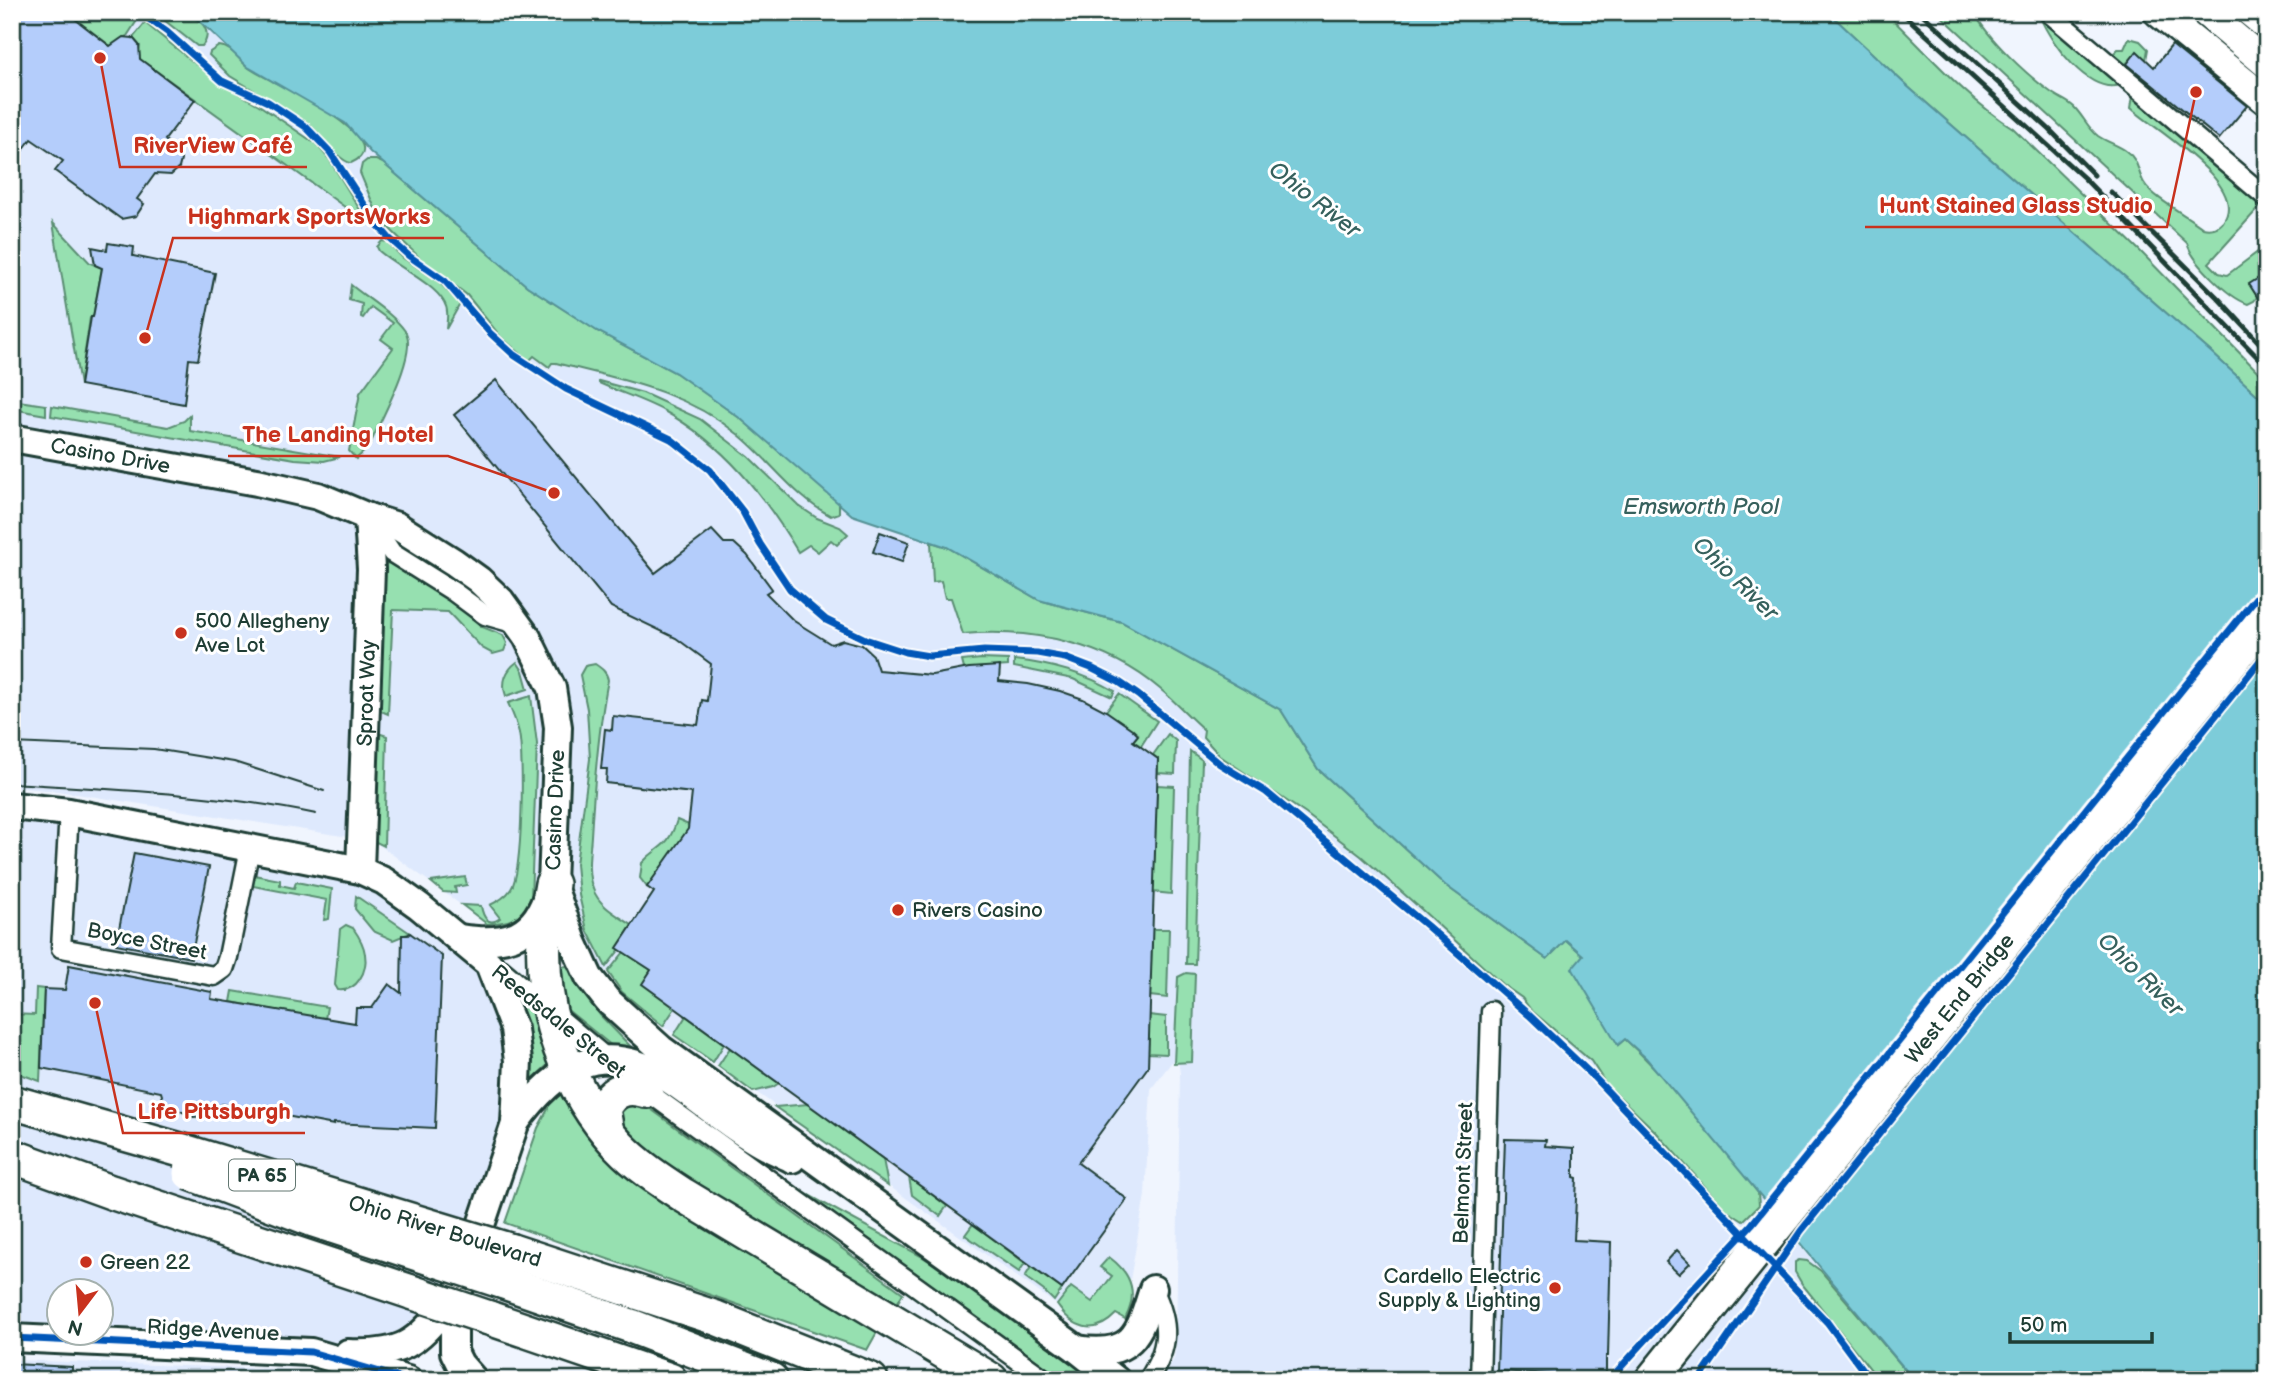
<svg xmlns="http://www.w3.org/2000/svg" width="2279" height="1392" font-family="'Balsamiq Sans',sans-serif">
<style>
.built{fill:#dee9fd;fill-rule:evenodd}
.green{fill:#96e0b0;stroke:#5a8e72;stroke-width:2}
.water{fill:#7dccd9;stroke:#579397;stroke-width:2}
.pier{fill:#f0f5fe}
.building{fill:#b4cdfb;stroke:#1f3d34;stroke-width:2}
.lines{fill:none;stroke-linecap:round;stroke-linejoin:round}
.street-casing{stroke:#1f3d34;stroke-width:23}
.secondary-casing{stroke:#1f3d34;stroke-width:32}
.primary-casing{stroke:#1f3d34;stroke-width:33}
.highway-casing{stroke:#1f3d34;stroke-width:38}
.street{stroke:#fff;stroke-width:18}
.secondary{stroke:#fff;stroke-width:26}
.primary{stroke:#fff;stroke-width:28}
.highway{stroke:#fff;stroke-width:33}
.tram{stroke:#1f3d34;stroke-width:2}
.rail{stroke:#1f3d34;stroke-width:5}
.highway-bridge-casing{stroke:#1f3d34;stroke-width:38;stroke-linecap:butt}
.highway-bridge{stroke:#fff;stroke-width:33}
.cycleway-casing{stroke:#fff;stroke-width:11}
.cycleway{stroke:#0057b8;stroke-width:7}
.poi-dot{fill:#c8321e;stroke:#fff;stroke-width:2.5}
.labels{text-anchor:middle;stroke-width:6;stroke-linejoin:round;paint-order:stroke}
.shield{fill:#fff;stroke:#627771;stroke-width:2}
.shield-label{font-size:19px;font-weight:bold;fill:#1f3d34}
.street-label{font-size:21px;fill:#1f3d34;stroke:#fff}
.poi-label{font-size:21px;fill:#1f3d34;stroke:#fff;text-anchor:start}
.water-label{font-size:23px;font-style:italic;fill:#36615d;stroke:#fff}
.leader{fill:none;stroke:#c8321e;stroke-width:2.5}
.callout-dot{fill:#c8321e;stroke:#fff;stroke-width:2.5}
.callout-label{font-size:23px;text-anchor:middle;font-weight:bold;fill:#c8321e;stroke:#fff;stroke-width:6;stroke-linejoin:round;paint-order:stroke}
</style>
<rect width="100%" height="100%" fill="#f0f5fe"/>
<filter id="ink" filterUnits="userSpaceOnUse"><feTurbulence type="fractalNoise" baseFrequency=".0143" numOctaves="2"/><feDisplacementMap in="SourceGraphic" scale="14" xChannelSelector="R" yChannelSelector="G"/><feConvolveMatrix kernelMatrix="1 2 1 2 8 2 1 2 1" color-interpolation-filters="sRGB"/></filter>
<g filter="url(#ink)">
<g class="built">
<polygon points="12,12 187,12 205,26 248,67 345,123 370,152 527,286 786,457 852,515 947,547 1122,622 1281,710 1318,769 1690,1109 1821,1271 1914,1380 1160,1380 1174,1359 1176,1347 1180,1073 1177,1055 1151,1089 1145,1195 1130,1280 1132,1289 1128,1313 1125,1319 1116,1314 1105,1324 1085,1327 1071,1322 1057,1305 646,1014 622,992 608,972 487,924 374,841 58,791 12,787"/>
<path d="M12,806l327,59 150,99 29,97 -60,232 -61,57 -385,-12zM60,1290h42v42h-42z"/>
<polygon points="12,1360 272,1369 353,1375 372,1380 12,1380"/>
</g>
<g class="green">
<polygon points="66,12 126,12 138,19 127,36 119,40 113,48"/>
<path d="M154,12c10,0 21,-1 30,0 16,3 30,21 18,34h-5z"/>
<path d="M1828,12h57c41,39 80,86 128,116l127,123 127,130v23l-55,-51 -306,-268z"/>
<path d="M1937,12h37c13,26 54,64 78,81 7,5 16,8 22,14 9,9 14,21 24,29 9,6 20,9 28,15 13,9 11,20 18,32 9,15 44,33 59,45 7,2 15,0 20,-6 28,-37 -70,-93 -92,-114l2,-12 130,107 -54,60 10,10 8,2 40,-30v28l-17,11 7,13 -3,4 -6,3c-20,-7 -55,-41 -61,-61z"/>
<path d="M2040,17l80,68c-31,10 -70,-43 -80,-68z"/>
<polygon points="145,23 218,82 259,105 316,144 329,159 362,213 360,218 137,57 140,46 133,38"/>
<polygon points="2129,38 2140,41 2148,49 2146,60 2137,52 2125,65 2113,54 2118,49 2124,49"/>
<path d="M219,46c14,1 20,15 30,22 7,5 16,9 23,13 15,8 128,62 79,82 -13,-2 -31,-30 -43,-40l-78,-47 -21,-21 1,-3z"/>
<path d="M367,160h9l7,3 144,123 70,45 79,42 65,46 98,83v11l-8,3c-37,-19 -60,-55 -92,-81 -56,-45 -116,-55 -183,-72h-4l-3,4 -15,-11 -5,5 -29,-25 -33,-41 -45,-35 -33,-32 -13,-17 -16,-38 2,-9z"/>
<polygon points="53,223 90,263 102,268 93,317 90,318 80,385"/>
<path d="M382,241l5,1 16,16 36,24 21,22 -14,25c1,-9 3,-19 -2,-27 -11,-19 -48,-36 -65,-51l-2,-4z"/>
<path d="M351,285c17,14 41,28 54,46 14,19 -23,86 -32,107l-5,10 -12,11 -7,-8 11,-58 33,-45 -12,-9 12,-16 -22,-16 -8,11 -2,-1 1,-13 -13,-4z"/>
<path d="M599,381l44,12 57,26 49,38 50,49 18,12 23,9 8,7 -11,11 -6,-5 -13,12 -9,-7 -11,7c-34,-57 -74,-108 -134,-141 -20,-11 -43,-18 -65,-28z"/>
<polygon points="12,400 46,405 46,415 12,409"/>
<polygon points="52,406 168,427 184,421 190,415 190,431 340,457 324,461 295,459 51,416"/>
<path d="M931,542l16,5 92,53 83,22 159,88 37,59 127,116 102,74 19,-19 17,15 35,90 7,-6c50,46 91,101 133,154l1,12 -16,16 -17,-11 -70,-78 -50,-48 -15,-23 -60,-51 -9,-12 -20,-14 -81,-75 -60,-53 -55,-42 -86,-58 -17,-19 1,-7c-15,-13 -28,-28 -44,-41 -54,-46 -127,-61 -197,-55l-12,-36h-6l-4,-17 -8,1z"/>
<polygon points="388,563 433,589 456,605 482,627 503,635 507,643 504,651 493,654 482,648 448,612 393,610 388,714 379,710 383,565"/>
<polygon points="981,659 1008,660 1008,666 964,669 962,661"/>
<path d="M1014,660c37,4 70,13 101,31l-3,6 -39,-18 -59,-12z"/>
<path d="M517,662l6,9 5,18 -22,7c-5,-14 0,-26 11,-34z"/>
<path d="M595,664c6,4 12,8 13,16 -10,51 -14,104 -17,156 -1,17 -5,36 2,53 6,17 24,26 39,36l-14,22 2,2 -14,18 -19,-37 -8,-35 -3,-31 14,-105 -3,-50 -7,-34 5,-9z"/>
<polygon points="1119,694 1157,721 1141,746 1130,739 1138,734 1106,711"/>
<path d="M531,696l6,48 -6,154c-7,21 -23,25 -44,26l-25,-19 19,1c2,11 7,21 19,12l-10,-13c8,-4 16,-8 21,-16 12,-18 13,-132 8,-156 -2,-10 -7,-21 -11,-30z"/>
<polygon points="381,734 387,736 384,846 374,841 377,735"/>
<polygon points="1168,734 1176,741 1175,774 1158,773 1158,759 1153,755"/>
<polygon points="1190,751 1202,760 1195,964 1186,964"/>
<polygon points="1157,785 1174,786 1171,894 1153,892"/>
<path d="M677,820l14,6 -44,61 -7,-9 2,-15c17,-19 26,-14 35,-43z"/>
<polygon points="254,875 280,880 280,885 294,888 296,882 332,889 329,919 324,920 327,900 253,886"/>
<polygon points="465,877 467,885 455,887 456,893 443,892 431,882"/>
<polygon points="356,896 410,933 393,940 373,931 355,909"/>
<path d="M346,925l7,3c5,7 11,17 12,26 3,17 -8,38 -27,36l-3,-5 5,-56z"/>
<polygon points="1152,929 1169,929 1167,998 1150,996"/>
<polygon points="624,952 651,970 675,1008 663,1026 622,992 608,972"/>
<polygon points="569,966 576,981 600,1015 636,1052 612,1046 560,1004 554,967"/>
<polygon points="1186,973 1195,974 1192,1062 1174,1063 1178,977"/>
<polygon points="36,988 44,989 40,1081 12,1071 12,1014 35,1015"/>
<polygon points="233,991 327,1007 325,1019 231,1002"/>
<polygon points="516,1001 536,1015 550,1063 529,1082"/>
<polygon points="1149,1015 1166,1017 1166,1054 1148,1053"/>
<polygon points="686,1016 724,1044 713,1062 674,1035"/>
<polygon points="730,1048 779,1083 773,1087 753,1092 718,1066"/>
<polygon points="561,1087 881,1325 867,1350 505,1223 538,1128 548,1109 545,1104"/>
<polygon points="641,1102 903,1293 894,1309 701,1190 624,1134 616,1105"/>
<polygon points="808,1104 883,1159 888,1186 775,1107"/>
<polygon points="909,1177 947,1206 940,1216 912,1195"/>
<polygon points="803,1192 921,1256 956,1278 1095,1380 1063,1380"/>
<polygon points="973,1224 1025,1263 1019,1272 965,1235"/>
<path d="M1109,1257c22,16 30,36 16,62l-9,-5c-22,23 -43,14 -59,-9l14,-18 21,15 20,-26 -12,-9z"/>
<polygon points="1799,1260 1807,1261 1821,1271 1914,1380 1879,1380 1802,1284 1795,1272 1795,1262"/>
<polygon points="1031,1267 1062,1289 1054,1301 1044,1291 1025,1277"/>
</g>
<polygon class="water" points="187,12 1828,12 1906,85 2212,353 2267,404 2267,1380 1914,1380 1646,1058 1625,1039 1618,1045 1572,968 1583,955 1566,940 1547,959 1445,885 1318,769 1281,710 1122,622 1039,600 947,547 852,515 741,419 676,373 597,331 527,286 370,152 345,123 248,67 205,26"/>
<polygon class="pier" points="2267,574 2267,657 1795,1244 1761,1202"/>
<g class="building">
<polygon points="12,12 66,12 110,46 123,37 133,38 139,45 140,59 195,100 165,140 179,153 181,160 179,168 171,175 155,174 137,199 144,204 136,216 121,219 55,171 63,161 31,139 12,165"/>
<polygon points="2172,45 2247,106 2219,139 2127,64 2137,51 2154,67"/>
<polygon points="108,243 134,247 133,256 215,273 198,360 189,359 184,404 80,385 91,317 93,317 102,268 95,265 92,247 107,250"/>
<polygon points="2267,273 2267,312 2249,284"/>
<polygon points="496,380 655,573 712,530 724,543 734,543 747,555 772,589 766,593 794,621 831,644 843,640 862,645 873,655 878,670 932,675 969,668 1000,666 999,681 1028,684 1060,691 1083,699 1106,711 1132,729 1138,735 1133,741 1158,759 1148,1067 1078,1163 1127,1199 1062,1289 642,984 651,970 617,948 654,892 647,887 688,829 692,793 606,783 607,769 601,769 605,729 612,730 613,716 698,725 702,700 707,701 711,664 676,638 611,607 454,415"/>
<polygon points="880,532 909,542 902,562 873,552"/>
<polygon points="134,853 209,867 191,958 116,944"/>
<polygon points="410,933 442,956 435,1128 334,1123 334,1125 222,1104 208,1116 193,1117 172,1107 163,1099 161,1092 41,1068 44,989 65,990 69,965 212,992 211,999 355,1023 356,1008 372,1008 389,984 401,993 402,935 408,935"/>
<polygon points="1505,1139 1546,1140 1545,1146 1574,1148 1574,1177 1577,1178 1574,1240 1611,1242 1608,1356 1606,1356 1606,1377 1497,1371"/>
<polygon points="1677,1250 1690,1263 1679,1274 1666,1262"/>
<polygon points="12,1364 72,1367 72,1380 12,1380"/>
</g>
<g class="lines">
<g class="street-casing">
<g id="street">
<polyline points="2048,12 2267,198"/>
<polyline points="370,520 392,553 454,592 485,615 520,625"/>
<polyline points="69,812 61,948 214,976 224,969 228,957 250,848"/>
<polyline points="489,964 501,969 611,1062"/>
<polyline points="641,1087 1046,1380"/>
<path d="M1148,1380c22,-33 22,-56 5,-91"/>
<polyline points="1480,1380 1491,1011"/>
</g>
</g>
<g class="secondary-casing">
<g id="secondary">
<path id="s1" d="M12,438l245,44 61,14 50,21 29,9 57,36 25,18 22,21 26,36 25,51 6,39 -6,157 21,58 16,35 18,23 54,49 416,300 39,31"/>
<polyline points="12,806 69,812 360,870 384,881 419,906 489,964 514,1029 518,1061 515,1124 458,1293 454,1327 454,1352 460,1364 474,1380"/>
<path id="s2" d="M360,870l11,-301 -3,-52"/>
<path d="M460,938c39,6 71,3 86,-39"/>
<path d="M515,1123c40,-55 84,-85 150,-46 33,20 60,47 93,65 11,7 23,11 34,17"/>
<polyline points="12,1338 311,1352 408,1380"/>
<path d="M1077,1349c56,9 62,-14 76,-60"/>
<path d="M348,1353c64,3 71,-16 110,-60"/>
</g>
</g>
<g class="primary-casing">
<g id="primary">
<polyline points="2158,12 2267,101"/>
<polyline points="2205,12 2267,64"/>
<polyline points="2250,12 2267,26"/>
</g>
</g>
<g class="highway-casing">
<g id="highway">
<path d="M552,884c-3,18 -7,36 -8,53 -4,76 23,153 75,209 18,19 41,34 64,49l308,185"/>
<path d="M607,1132l-4,-23c9,-19 23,-24 43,-18"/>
<polyline points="12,1156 111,1192 411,1292"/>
<polyline points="512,1251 716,1318 871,1380"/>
<polyline points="501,1281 631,1326 771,1380"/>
<polyline points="489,1318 670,1380"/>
<path id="s3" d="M1652,1380l615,-763"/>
</g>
</g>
<use href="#street" class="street"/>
<use href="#secondary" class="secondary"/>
<use href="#primary" class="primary"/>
<use href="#highway" class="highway"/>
<g class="tram">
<polyline points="12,743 154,749 234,762 324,791"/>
<path d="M12,783c102,7 204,10 304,31"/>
</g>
<g class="rail">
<polyline points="1901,12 2084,178 2267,367"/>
<polyline points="1920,12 2050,130 2094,175"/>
<polyline points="2111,192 2218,298 2267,351"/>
</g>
<g class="highway-bridge-casing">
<g id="highway-bridge">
<polyline points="12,1102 177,1149 512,1251"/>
<polyline points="190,1173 314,1220 501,1281"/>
<polyline points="411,1292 489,1318"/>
</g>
</g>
<use href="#highway-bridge" class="highway-bridge"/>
<g class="cycleway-casing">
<g id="cycleway">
<polyline points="139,12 167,32 222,81 268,102 306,127 330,152 377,224 389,238 409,256 445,281 490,333 514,355 566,389 671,439 710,470 743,512 760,544 790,589 826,620 865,639 905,652 929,656 984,651 1037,653 1065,658 1091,668 1119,682 1138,695 1220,764 1266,792 1427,926 1529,1015 1591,1074 1827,1322 1870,1380"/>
<polyline points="12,1338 311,1352 408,1380"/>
<polyline points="1609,1380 1752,1224 2267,584"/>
<polyline points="1699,1380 1801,1231 2267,652"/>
</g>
</g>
<use href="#cycleway" class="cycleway"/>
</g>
</g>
<g class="poi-dot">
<circle cx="181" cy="633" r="7"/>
<circle cx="898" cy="910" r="7"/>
<circle cx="86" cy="1262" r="7"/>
<circle cx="1555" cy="1288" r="7"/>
</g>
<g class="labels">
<rect class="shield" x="229" y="1159.5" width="66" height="31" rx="5"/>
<g class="shield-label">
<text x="262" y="1182">PA 65</text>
</g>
<g class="street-label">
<text dy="7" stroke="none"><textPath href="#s1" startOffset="100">Casino Drive</textPath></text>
<text dy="7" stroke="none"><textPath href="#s2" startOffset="177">Sproat Way</textPath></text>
<text transform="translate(555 810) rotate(-88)" y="7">Casino Drive</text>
<text transform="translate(147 941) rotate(11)" y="7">Boyce Street</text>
<text dy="7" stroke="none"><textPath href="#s3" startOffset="490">West End Bridge</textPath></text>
<text transform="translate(559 1021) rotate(39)" y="7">Reedsdale Street</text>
<text transform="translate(1463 1173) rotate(-88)" y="7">Belmont Street</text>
<text transform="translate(445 1231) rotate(17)" y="7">Ohio River Boulevard</text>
<text transform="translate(213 1330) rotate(3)" y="7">Ridge Avenue</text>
</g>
<g class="poi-label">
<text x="195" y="628">500 Allegheny<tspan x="195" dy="24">Ave Lot</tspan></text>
<text x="912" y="917">Rivers Casino</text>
<text x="100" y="1269">Green 22</text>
<text x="1541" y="1283" text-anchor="end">Cardello Electric<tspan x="1541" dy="24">Supply &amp; Lighting</tspan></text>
</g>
<g class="water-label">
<text transform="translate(1315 199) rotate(38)" y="8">Ohio River</text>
<text x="1701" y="514">Emsworth Pool</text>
<text transform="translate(1736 578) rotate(44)" y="8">Ohio River</text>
<text transform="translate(2141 974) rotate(44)" y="8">Ohio River</text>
</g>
</g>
<path class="leader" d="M100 58L120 167H307M2196 92L2167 227H1865M145 338L173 238H444M554 493L448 456H228M95 1003L123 1133H305"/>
<g class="callout-dot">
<circle cx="100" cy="58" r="7"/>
<circle cx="2196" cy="92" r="7"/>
<circle cx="145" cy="338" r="7"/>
<circle cx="554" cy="493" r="7"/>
<circle cx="95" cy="1003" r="7"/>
</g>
<g class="callout-label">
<text x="213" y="153">RiverView Café</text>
<text x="2016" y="213">Hunt Stained Glass Studio</text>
<text x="309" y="224">Highmark SportsWorks</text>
<text x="338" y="442">The Landing Hotel</text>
<text x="214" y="1119">Life Pittsburgh</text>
</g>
<rect width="2279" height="1392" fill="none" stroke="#fff" stroke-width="42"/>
<rect x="21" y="21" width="2237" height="1350" fill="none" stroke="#1f3d34" stroke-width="2.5" filter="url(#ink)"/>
<g transform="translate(80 1312) rotate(196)"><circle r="33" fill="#ffffff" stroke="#a5b1ae" stroke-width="2"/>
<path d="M0-5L12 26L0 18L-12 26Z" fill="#c8321e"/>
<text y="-10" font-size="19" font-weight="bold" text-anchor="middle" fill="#1f3d34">N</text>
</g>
<path d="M2010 1332v10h142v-10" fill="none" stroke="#1f3d34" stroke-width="3.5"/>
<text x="2020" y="1332" font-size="21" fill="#1f3d34" stroke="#ffffff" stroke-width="5" paint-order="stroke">50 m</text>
</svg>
